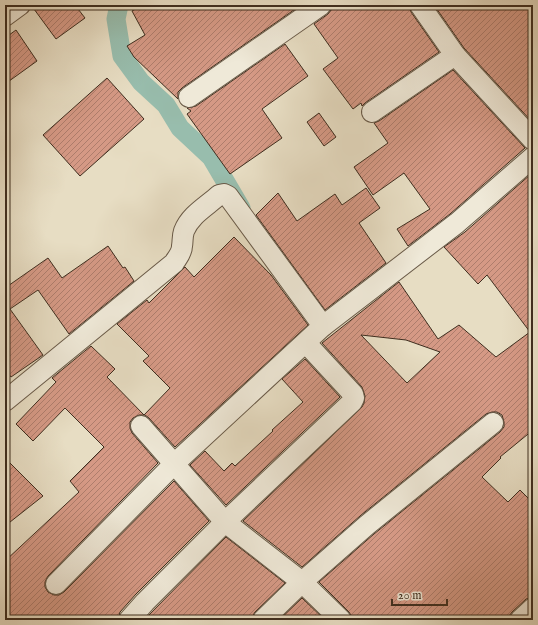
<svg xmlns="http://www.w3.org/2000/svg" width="538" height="625" font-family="'IM FELL English',serif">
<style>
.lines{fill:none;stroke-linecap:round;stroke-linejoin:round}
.canal{stroke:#98bdad;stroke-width:19}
.building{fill:url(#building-hatch);stroke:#3f2e1f;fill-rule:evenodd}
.street-casing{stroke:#695a48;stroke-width:22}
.street{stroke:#efe9d8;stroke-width:20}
</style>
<defs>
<pattern id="building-hatch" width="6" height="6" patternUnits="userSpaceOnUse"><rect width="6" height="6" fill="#d59985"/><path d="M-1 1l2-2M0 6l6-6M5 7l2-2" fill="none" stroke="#ae7d6c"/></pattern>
</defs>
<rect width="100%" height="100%" fill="#e7ddc3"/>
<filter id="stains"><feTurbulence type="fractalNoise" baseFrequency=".005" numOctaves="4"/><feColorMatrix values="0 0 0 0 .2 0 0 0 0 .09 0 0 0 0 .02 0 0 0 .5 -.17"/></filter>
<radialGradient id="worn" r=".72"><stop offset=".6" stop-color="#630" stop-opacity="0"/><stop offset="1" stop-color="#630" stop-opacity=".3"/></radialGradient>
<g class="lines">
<polyline class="canal" points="119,5 116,19 122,56 141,82 166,105 180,128 211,157 241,208"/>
</g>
<g class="building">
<polygon points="31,5 75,5 85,18 56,39"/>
<polygon points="143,5 301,5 182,88 178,92 178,99 134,57 127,46 145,35 132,11"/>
<polygon points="332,5 409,5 411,12 439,52 365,103 362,106 361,103 353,109 323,69 338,58 314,24 328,14 331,10"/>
<polygon points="434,5 533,5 533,123 464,48"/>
<polygon points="16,30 37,61 5,84 5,38"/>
<polygon points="285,44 308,76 262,109 282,138 230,174 187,114 191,111 187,108 196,106"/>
<polygon points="453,70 525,148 450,214 408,246 397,229 430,209 404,173 373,195 354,167 388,143 374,123 379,121"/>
<polygon points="107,78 144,119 80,176 43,135"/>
<polygon points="319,113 336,137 324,146 307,122"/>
<path d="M531,174l2,2v254l-33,27 1,1 -19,19 26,25 12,-12 13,13v94l-7,2 -14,13 -3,4v4h-157v-3l-3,-5 -30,-30 55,-48 126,-102 4,-5v-5l-2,-7 -5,-3h-5l-6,2 -126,102 -58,51 -59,-46 119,-114 2,-4 1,-7 -3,-9 -40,-44 77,-61 39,57 21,-14 37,32 34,-25 -43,-57 -9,9 -34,-37 21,-15zM361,335l45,5 34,12 -33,31z"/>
<polygon points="366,188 380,208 359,223 386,263 325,310 256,215 278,193 297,221 335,194 342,205"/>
<polygon points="234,237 271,275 308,325 175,447 149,418 145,415 139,415 133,418 130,422 130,428 132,433 158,463 48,576 45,582 45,587 48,592 54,595 59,595 64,592 174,481 209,521 136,594 120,612 118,620 5,620 5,561 79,492 70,481 104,447 65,408 33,441 16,424 56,382 52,378 91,346 115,369 107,377 144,415 170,388 143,361 149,356 117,324 147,300 149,303 185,267 194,277"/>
<polygon points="108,246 123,268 125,267 134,281 69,334 38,290 10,309 43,355 11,377 5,369 5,288 48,258 62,278"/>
<polygon points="305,359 340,397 226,505 190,465 205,451 224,471 232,463 235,466 273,431 272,430 303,402 282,379"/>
<polygon points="5,458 43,496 5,526"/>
<polygon points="226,537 285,583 255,612 252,617 252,620 144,620"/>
<polygon points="302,598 325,620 279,620"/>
</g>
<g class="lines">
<g class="street-casing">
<g id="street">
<polyline points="420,5 455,55 533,140"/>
<polyline points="5,16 20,5"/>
<polyline points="189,97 321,5"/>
<polyline points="372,112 455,55"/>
<path d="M5,401l169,-138c3,-5 8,-10 8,-17 1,-5 0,-9 2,-15 6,-16 23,-25 35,-36l5,-1 4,2 95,130"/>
<polyline points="141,426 225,522 302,582 341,620"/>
<polyline points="56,584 174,464 323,326 457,223 533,157"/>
<polyline points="129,620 145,602 225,522 352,402 354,398 353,394 306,343"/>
<polyline points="263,620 302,582 367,525 493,423"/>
<polyline points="520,620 533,608"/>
</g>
</g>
<use href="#street" class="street"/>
</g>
<rect width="538" height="625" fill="none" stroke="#e7ddc3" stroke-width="20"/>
<rect x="6" y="6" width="526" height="613" fill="none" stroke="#3f2e1f" stroke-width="2"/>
<rect x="10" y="10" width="518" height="605" fill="none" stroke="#3f2e1f"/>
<path d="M392 599v6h55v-6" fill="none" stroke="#3f2e1f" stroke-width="2"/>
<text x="398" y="599" font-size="12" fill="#3f2e1f" stroke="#efe9d8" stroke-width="3" paint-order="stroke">20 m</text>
<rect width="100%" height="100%" filter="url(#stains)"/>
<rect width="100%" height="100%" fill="url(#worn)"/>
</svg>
